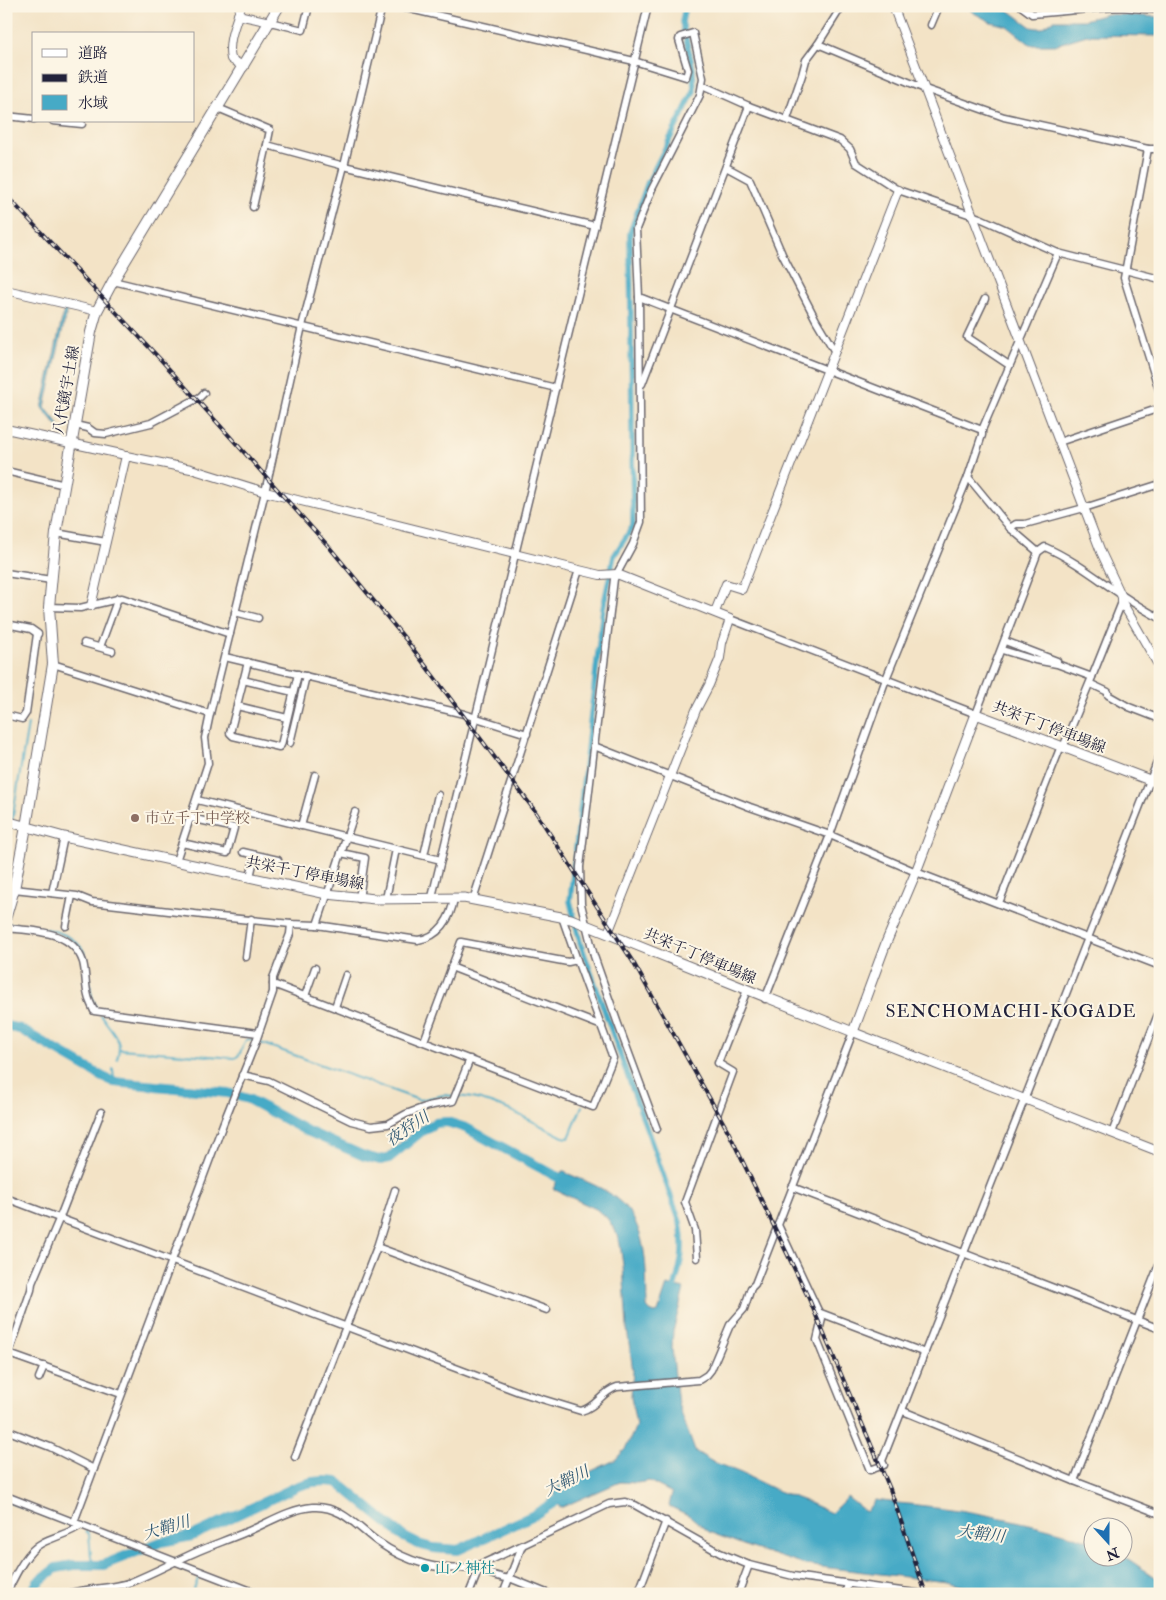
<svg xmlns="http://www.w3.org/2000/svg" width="1166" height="1600" font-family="'IM FELL Double Pica','Noto Serif JP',serif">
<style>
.water{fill:#46aac6;stroke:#346680}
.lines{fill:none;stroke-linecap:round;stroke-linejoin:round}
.stream{stroke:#46aac6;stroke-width:2}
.canal{stroke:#46aac6;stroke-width:5.5}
.river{stroke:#46aac6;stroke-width:10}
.minor-casing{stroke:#6b666c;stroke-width:9}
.tertiary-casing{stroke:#6b666c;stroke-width:10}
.secondary-casing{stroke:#6b666c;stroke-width:11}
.primary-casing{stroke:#6b666c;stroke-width:12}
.minor{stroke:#fff;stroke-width:6}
.tertiary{stroke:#fff;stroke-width:8}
.secondary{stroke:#fff;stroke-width:9}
.primary{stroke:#fff;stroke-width:10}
.rail-casing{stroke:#22223b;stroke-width:4}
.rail{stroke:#fcf5e5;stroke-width:2;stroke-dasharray:5.5;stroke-linecap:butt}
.education-dot{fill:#8d6e63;stroke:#fcf5e5;stroke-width:2}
.culture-dot{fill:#0f9aa8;stroke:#fcf5e5;stroke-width:2}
.labels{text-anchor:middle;stroke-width:4;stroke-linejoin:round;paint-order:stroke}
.street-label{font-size:15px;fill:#22223b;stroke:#fcf5e5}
.education-label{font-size:15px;fill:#785e54;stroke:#fcf5e5;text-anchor:start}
.culture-label{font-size:15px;fill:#0d838f;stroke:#fcf5e5;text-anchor:start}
.water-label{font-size:16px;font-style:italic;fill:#305873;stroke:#fcf5e5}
.quarter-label{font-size:18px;letter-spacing:1px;fill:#22223b;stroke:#fcf5e5}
</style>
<rect width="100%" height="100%" fill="#fcf5e5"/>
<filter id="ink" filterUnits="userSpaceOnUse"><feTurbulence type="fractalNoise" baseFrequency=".02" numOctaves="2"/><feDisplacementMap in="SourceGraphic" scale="10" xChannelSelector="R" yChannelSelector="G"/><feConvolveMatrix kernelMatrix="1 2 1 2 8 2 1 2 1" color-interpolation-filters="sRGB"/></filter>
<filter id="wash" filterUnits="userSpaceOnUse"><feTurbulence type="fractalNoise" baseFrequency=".0096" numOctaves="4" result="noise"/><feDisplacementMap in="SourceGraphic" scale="20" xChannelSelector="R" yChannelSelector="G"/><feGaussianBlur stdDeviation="1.12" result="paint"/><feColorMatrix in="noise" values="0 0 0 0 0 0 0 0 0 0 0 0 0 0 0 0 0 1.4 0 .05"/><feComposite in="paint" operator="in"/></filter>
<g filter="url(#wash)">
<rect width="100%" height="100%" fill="#f3e3c6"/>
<g class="water">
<polygon points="967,6 996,6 1011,12 1031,27 1037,28 1042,28 1054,20 1084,20 1107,14 1160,17 1160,36 1087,35 1055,45 1031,45 1007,26 991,22 972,12"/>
<polygon points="65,305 68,306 45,407 60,426 58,427 42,408"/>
<path d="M562,1171c17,8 40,15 55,28 32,26 29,71 30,108l3,4 5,2 3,-1 9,-27 17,4 -11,43 -1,16 6,56 17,47 16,10 30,12 37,18 27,10 26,12 16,-16 19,15 9,-12c28,4 56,6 84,10 46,8 90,17 134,32l1,16h30v-2l36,25v13h-140l-25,-5 -16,1 -32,-8 -142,-17 -62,-20 -34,-13 -19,-16 -21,-10 3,-13 -23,-12 -12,2 -17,-1 -60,26 -7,-19 62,-29 11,-12 10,-22 -5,-30 2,-25 -6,-42 -4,-64 -3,-21 -5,-14 -8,-12 -11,-9 -43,-20z"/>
</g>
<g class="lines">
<g class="stream">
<polyline points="12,821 28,724"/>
<polyline points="6,853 11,825"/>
<polyline points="6,923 21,926"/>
<path d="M38,928c19,2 44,10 49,32 4,17 1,33 10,49"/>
<path d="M101,1015c10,17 23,23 16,44"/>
<polyline points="258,1042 419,1100 444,1095 452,1096"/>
<polyline points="120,1049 235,1058 239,1055 246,1040 248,1039 254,1040"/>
<polyline points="113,1069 114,1082"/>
<path d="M457,1096c39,3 72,24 106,41l6,1 13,-32"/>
<polyline points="6,1501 73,1526"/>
<polyline points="86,1531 89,1534 91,1557 95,1565"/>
<polyline points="192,1594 200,1574 201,1574"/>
</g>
<path class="canal" d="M673,1292c8,-27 12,-41 7,-70l-100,-280 -10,-41 33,-293 11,-52 19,-30 -3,-293 18,-51 46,-91 -1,-22 -11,-47 3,-16"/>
<g class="river">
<polyline points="6,1026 20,1029 103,1077 114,1082 228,1093 248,1099 307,1131 364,1156 380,1160 389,1158 422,1131 435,1123 447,1122 466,1128 569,1183"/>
<polyline points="30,1594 38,1582 56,1568 74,1565 103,1565 161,1542 192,1536 298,1486 312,1482 325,1481 337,1482 404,1537 418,1544 433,1548 458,1550 534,1515 567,1494"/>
</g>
</g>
</g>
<g filter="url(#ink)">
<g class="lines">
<g class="minor-casing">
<g id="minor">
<polyline points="397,6 634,61 686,77 688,70 679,40 680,37 693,33 703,78 700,95 652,189 636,229 639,297 641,522 633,544 614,579 580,867 581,904 594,956 618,1024 657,1129"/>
<polyline points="1021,6 1032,14 1099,8 1121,7 1160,10"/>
<polyline points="270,22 303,30 309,6"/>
<polyline points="931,25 939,6"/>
<polyline points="818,44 925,89 1004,117 1148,149 1160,149"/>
<polyline points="702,85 749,106 840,140 850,149 856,163 898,190 980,218 1058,253 1160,279"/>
<polyline points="218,108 270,130 267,145 344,166 595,226"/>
<polyline points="6,116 34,119"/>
<polyline points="787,119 802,75 806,60 818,44 842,6"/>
<polyline points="53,121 82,124"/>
<polyline points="1148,149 1124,278 1160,393"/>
<polyline points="726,167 750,180 782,254 816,320 835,352"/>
<polyline points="253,207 267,145"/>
<polyline points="113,281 556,388"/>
<polyline points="639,297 982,430 1058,253"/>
<polyline points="985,299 967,337 1009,365"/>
<polyline points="642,384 749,106"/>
<polyline points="75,425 88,428 95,433 106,434 151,423 200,397 204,393"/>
<polyline points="1059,442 1160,408"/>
<polyline points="6,471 65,485"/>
<polyline points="968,477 1010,528 1038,552"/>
<polyline points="1010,528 1016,524 1025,524 1084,508 1160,484"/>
<polyline points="56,533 106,542"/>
<polyline points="6,573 51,580"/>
<polyline points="49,607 80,608 122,598 230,634"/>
<polyline points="235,612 258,618"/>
<path d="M730,619l246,95 62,-162 7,-5c41,18 74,51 115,71"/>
<polyline points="6,624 31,629 38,634"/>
<polyline points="1005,641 1057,661"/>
<polyline points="84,643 112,651"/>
<polyline points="100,647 118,598"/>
<polyline points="1002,650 1035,660 1057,664 1092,677 1122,602"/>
<polyline points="225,657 464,714 527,734"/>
<polyline points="248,662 230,733 233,736 279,747 281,745 298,674"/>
<polyline points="53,664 210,714"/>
<polyline points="243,680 293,692"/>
<polyline points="1091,684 1108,692 1108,695 1129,707 1160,719"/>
<polyline points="237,706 287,718"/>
<polyline points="6,715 22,719 26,713 37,634"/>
<polyline points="290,743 306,676"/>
<polyline points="594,746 750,807 830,835 916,872 1160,966"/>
<polyline points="197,800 441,860"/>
<polyline points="301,826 315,775"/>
<polyline points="182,843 227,853 234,828 191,818"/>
<polyline points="243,852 278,860"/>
<polyline points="341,853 365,858 359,899"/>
<polyline points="424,855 438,795"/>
<polyline points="176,861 208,763 205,738 210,714 265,492 302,326 344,166 382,6"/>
<polyline points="250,877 255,855"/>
<path d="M14,889l63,7 15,6 128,15 71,7 26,1 101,15c21,-3 33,-21 36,-42"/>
<polyline points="52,893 64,837"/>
<polyline points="432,897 648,6"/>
<polyline points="386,899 396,849"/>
<polyline points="474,900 475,894 579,570"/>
<polyline points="999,903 1061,746 1064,745 1092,677"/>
<polyline points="317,925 355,812"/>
<polyline points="66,926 72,896"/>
<path d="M6,928c28,3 66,2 77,34 3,11 2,23 5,34 1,5 4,10 6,15l164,22"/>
<polyline points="246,957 251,919"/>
<polyline points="451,967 602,1026"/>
<polyline points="273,984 593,1107 613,1058 577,960"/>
<polyline points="305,996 315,968"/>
<polyline points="765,999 830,835 886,679 968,477 982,435 982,430"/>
<polyline points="335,1007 346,975"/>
<polyline points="424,1041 461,942 568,962 577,960 562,917"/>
<polyline points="242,1075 269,1081 351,1121 371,1126 388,1124 406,1114 428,1106 453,1101 470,1059"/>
<polyline points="1112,1133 1160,1009"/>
<polyline points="792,1187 1160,1329"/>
<path d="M6,1198l513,194 62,19c16,-4 20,-19 36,-24l82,-7 8,-5 4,-5 19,-45 14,-16 7,-21 4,-4 98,-252"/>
<polyline points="778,1225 822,1319 817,1340 870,1470 884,1465 882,1461 1160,755"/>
<polyline points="377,1247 547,1310"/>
<polyline points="697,1258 695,1230 685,1202 733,1072 718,1063 747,990"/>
<polyline points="818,1312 925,1353"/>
<polyline points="9,1354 121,1394"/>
<polyline points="6,1362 31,1290 32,1283 60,1217 101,1112"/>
<polyline points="39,1378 44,1366"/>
<polyline points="903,1411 1074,1481 1160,1514"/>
<polyline points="6,1430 50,1447 94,1469"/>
<polyline points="295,1457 377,1247 395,1190"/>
<polyline points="1074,1481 1160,1262"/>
<polyline points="6,1496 259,1594"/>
<polyline points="74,1522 223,1124 255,1044 273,992 273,978 290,934 291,924"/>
<path d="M475,1566c9,7 26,12 37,13l37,15"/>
<path d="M6,1594c8,-16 20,-43 36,-51 13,-7 27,-9 39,-18"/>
<path d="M68,1594c20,-7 43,-4 63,-12 18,-7 35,-16 52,-24 20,-10 42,-17 63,-26 22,-9 43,-23 67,-25 28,-2 45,21 65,35 27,19 65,32 97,24 7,-2 13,-5 18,-7l116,-55 16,-2 10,3 85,48 29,12 44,11 130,18"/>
<polyline points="469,1594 479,1569"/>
<polyline points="503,1594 522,1546"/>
<polyline points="638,1594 666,1521"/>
<polyline points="738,1594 749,1565"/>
<polyline points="845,1594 848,1584"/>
</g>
</g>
<g class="tertiary-casing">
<g id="tertiary">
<path d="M241,6c-5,17 -14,35 -10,53l13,8"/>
<polyline points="893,6 1101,552 1122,597 1122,602 1160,668"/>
<polyline points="238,15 270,22"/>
<polyline points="6,290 97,311"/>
<polyline points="6,429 121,454"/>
<polyline points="91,606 126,456 191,469 265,492 579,570 600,575 617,574 730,619 722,643 720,658 709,685 696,710 608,933"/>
<polyline points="715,612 726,584 742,589 898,190"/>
<polyline points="853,1032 1160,1152"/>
</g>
</g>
<g class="secondary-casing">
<polyline id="secondary" points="6,821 64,837 327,894 375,899 464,898 571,919 853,1032 886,943 916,872 976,714 1160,784"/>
</g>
<g class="primary-casing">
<polyline id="primary" points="6,916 14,889 26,827 53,664 49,607 56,533 91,332 97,311 113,281 279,6"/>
</g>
<use href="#minor" class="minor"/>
<use href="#tertiary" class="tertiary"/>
<use href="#secondary" class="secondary"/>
<use href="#primary" class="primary"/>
<g class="rail-casing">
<polyline id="rail" points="6,195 161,360 330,548 407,641 535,811 633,962 728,1131 809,1299 890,1489 926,1594"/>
</g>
<use href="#rail" class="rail"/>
</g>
</g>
<circle class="education-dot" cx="135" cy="818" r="5"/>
<circle class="culture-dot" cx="425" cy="1568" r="5"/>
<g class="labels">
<g class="street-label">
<text transform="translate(66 390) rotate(-80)" y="5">八代鏡宇土線</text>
<text transform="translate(1049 727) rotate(21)" y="5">共栄千丁停車場線</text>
<text transform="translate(305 873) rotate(11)" y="5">共栄千丁停車場線</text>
<text transform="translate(700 956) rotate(23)" y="5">共栄千丁停車場線</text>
</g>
<g class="education-label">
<text x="145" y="823">市立千丁中学校</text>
</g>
<g class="culture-label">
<text x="435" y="1573">山ノ神社</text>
</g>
<g class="water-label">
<text transform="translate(407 1128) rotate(-34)" y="6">夜狩川</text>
<text transform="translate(566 1480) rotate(-26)" y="6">大鞘川</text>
<text transform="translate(166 1527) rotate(-17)" y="6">大鞘川</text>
<text transform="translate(981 1533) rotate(7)" y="6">大鞘川</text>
</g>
<g class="quarter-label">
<text x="1011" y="1017">SENCHOMACHI-KOGADE</text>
</g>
</g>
<rect width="1166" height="1600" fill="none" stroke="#fcf5e5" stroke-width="25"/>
<rect x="32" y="32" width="162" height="90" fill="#fcf5e5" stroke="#a5a1a1"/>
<rect x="42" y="49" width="25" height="8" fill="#ffffff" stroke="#a5a1a1"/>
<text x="78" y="58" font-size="15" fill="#22223b">道路</text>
<rect x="42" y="74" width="25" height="8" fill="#22223b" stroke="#a5a1a1"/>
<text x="78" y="82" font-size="15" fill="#22223b">鉄道</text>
<rect x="42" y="95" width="25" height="15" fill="#46aac6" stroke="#a5a1a1"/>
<text x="78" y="108" font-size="15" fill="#22223b">水域</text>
<g transform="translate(1108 1542) rotate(159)"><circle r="24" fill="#fcf5e5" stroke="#a5a1a1"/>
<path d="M0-4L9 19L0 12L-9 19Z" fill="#1f6fb2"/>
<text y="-8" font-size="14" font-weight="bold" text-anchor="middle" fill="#22223b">N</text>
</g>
</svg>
